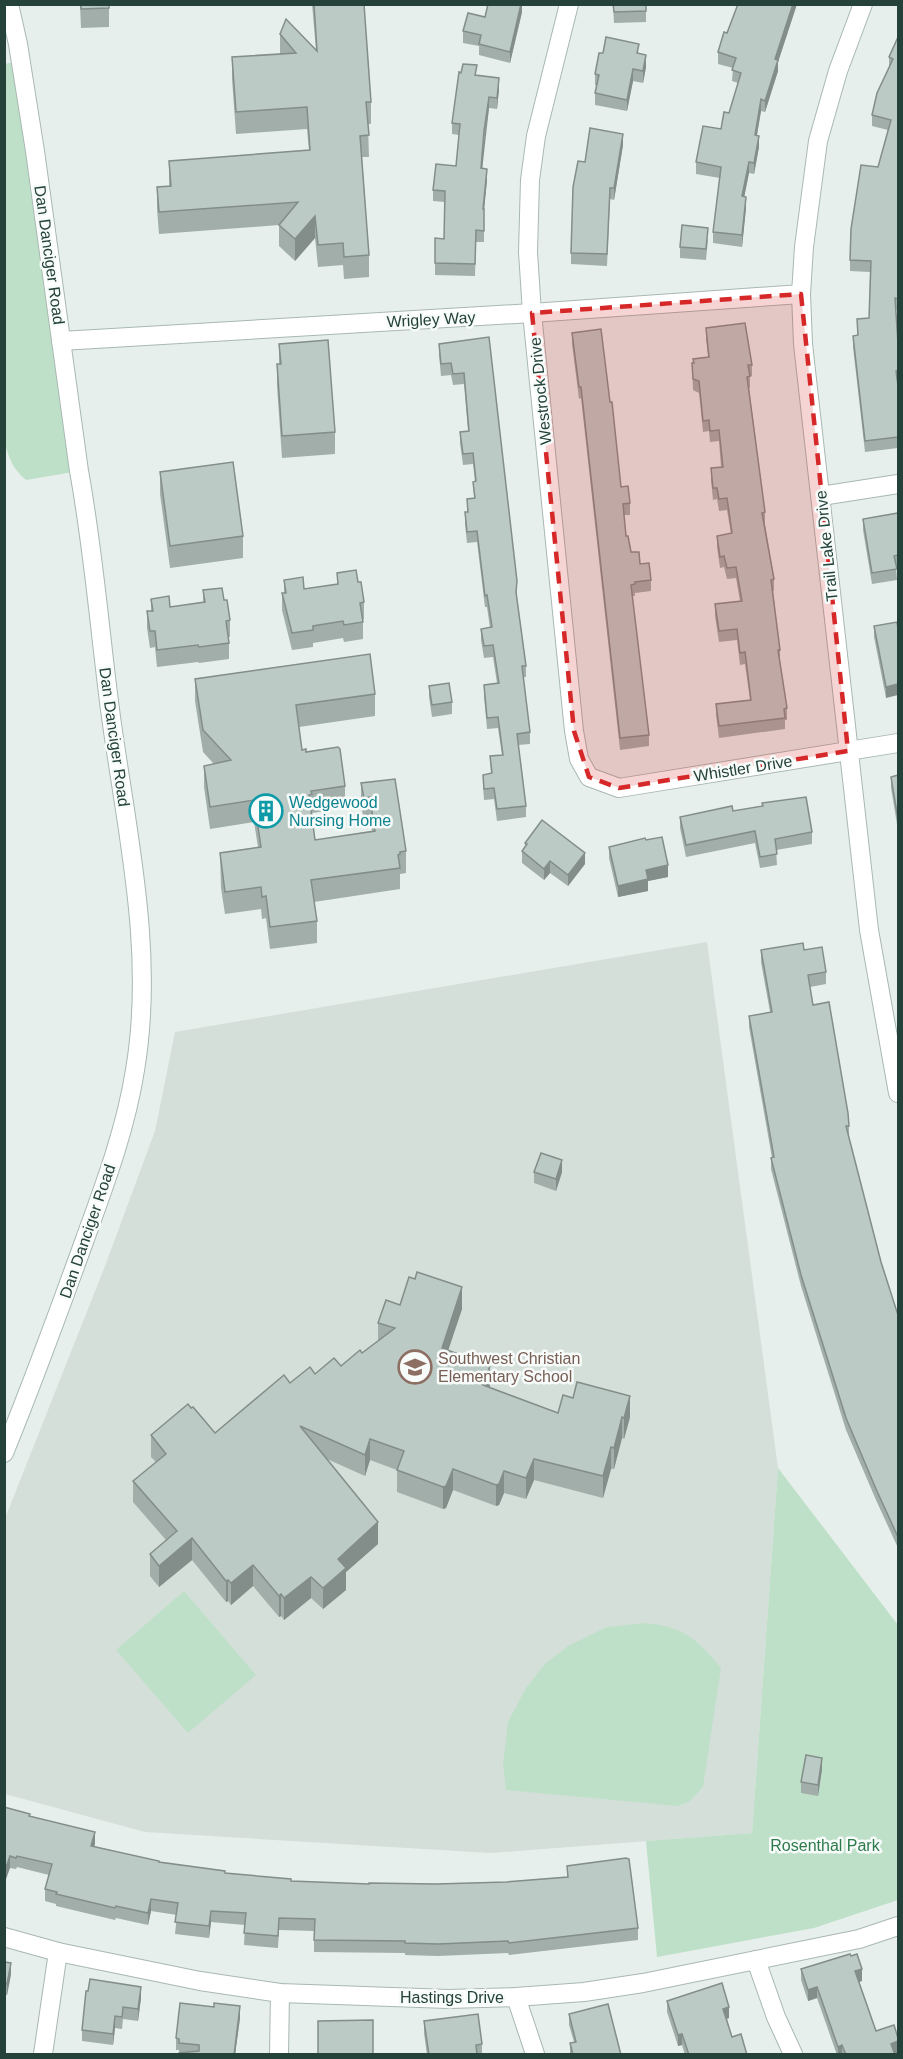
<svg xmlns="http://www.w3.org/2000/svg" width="903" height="2059" font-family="Arial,sans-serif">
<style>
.built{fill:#d4dfda}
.green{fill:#bfe0c8}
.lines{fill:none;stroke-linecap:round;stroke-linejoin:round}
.minor-casing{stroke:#a8b8b2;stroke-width:20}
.minor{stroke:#fff;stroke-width:18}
.wall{fill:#a1aea9}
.shaded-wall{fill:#838d89}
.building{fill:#bbcac4;stroke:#838d89;stroke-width:1.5}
.marked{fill:#d62828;fill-opacity:0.2;stroke:#d62828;stroke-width:4.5;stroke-dasharray:12 8;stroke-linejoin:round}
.labels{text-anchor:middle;stroke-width:5;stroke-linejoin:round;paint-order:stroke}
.street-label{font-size:16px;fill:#24423a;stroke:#f7fbf9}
.culture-label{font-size:16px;fill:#0d838f;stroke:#f7fbf9;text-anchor:start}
.education-label{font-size:16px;fill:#785e54;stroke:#f7fbf9;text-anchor:start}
.park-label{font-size:16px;fill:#2d7a4b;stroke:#f7fbf9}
</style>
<rect width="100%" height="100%" fill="#e6efeb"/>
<polygon class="built" points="707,942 778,1468 752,1833 490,1853 145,1832 5,1794 4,1521 105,1266 155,1131 175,1032"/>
<g class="green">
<path d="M20,61l59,410 -53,9c-13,-11 -17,-21 -21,-37l-1,-379z"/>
<polygon points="778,1468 898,1625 898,1900 814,1928 657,1957 646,1841 752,1833"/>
<polygon points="184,1591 256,1675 188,1733 116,1650"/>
<path d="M644,1623c39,3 53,16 77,45l-18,119 -13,14 -12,5 -172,-16 -3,-26 5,-42 18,-34 19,-24 23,-18 39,-19z"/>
</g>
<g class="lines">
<g class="minor-casing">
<g id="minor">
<polyline points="569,4 536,136 530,180 528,252 532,313 574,731 579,759 589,777 619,788 898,743"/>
<polyline points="863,4 838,71 818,141 804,247 801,294 803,344 869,930 898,1093"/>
<polyline points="61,341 532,313 801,294"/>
<polyline points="821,496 898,484"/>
<path d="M4,1453c29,-71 55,-142 81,-214 20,-55 41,-111 50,-169 20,-118 -8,-236 -24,-353 -11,-82 -17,-164 -32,-246l-44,-320 -17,-107 -9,-40"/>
<polyline points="4,1937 58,1952 200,1981 280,1993 448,1999 516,1997 584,1992 643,1983 859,1939 898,1926"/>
<polyline points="756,1960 776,2017 793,2054"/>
<polyline points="516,1997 535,2054"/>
<polyline points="43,2054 58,1952"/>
<polyline points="279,2054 280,1993"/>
</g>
</g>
<use href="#minor" class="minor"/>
</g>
<g class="wall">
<polygon points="80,4 109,4 109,27 81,28"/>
<polygon points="312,4 364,4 371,102 371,124 368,124 369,157 362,157 369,255 369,277 344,279 343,265 318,267 315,238 295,261 279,246 279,225 159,234 157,209 157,187 169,186 169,161 309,151 307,129 236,134 232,79 232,57 280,54 280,34 316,50"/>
<polygon points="522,4 522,12 510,63 479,55 479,46 463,43 463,31 485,17"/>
<polygon points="613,4 646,4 646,22 614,23"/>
<polygon points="738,4 797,4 778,62 778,71 765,112 761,111 757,135 759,147 754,174 749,173 744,197 746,208 742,247 713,243 713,232 720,178 696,174 696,162 721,129 729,113 738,83 732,81 733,68 718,64 718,52 727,33"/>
<polygon points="898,37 898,310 896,310 898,343 898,448 865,452 853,347 853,336 857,335 857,319 869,318 870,272 850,271 850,260 878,167 888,130 872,126 872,115 889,67 889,57"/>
<polygon points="603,53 639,54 646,67 643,83 633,81 627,111 595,105 595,93 597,86 595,85 595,74"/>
<polygon points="477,75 499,89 497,109 489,108 484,143 482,168 487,180 484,209 484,242 476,242 475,276 435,275 435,238 444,239 445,202 433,201 433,190 456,166 459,135 452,134 452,123"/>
<polygon points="623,145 614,200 610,199 607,266 571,264 571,253 585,162"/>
<polygon points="708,239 706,260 680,258 680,247"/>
<polygon points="706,328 752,365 752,376 750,377 750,388 749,388 765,512 765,524 774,579 774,591 773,591 780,650 780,661 787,708 787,720 785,720 785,729 719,738 716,715 716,704 750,700 745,664 740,665 737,640 719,642 715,616 715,604 740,601 736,578 727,579 724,567 720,568 717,547 717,536 731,534 727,510 719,511 717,499 713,500 711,480 711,468 721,467 719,441 710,442 709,431 703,432 699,393 693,390 692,363 708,357 706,339"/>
<polygon points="572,333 621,487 630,503 630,515 624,515 626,536 631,552 640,564 651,580 651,591 635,593 635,596 632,596 649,735 649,746 620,750 581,398 579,399 572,344"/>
<polygon points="489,337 517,592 517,597 526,666 526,677 523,677 530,732 530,744 518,745 526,806 526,817 497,821 494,799 484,800 483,786 483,775 491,774 490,756 502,755 498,728 487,729 484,696 484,685 497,683 493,657 484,658 481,640 481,629 490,628 487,607 485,607 477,542 467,543 465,524 465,512 467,512 467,499 474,498 473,482 475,482 473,464 463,465 460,443 460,432 468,431 464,384 453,385 451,375 441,376 439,355 439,344"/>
<polygon points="279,344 335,432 335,454 282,458 277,386 277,364 279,364"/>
<polygon points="160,472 243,536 243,558 170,568 160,494"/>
<polygon points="898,513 898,566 896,567 897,580 872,584 863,530 863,519"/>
<polygon points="337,573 358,582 364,602 364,619 363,619 363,639 344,642 343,638 313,643 313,647 292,650 282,610 282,593 284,593 284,580 304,589 337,584"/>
<polygon points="203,590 224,600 230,620 230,637 229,637 229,659 199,663 198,662 157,667 155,647 150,648 147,628 147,611 151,611 151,599 170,607 203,602"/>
<polygon points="874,626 898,629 886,698 874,637"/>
<polygon points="195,679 375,694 375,716 299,727 302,750 306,752 345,786 345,808 312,813 315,840 372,831 370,819 364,820 361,805 361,783 406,851 406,873 400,874 400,889 314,902 317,921 317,943 270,949 266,918 262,919 261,909 225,914 221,888 220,853 258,847 254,822 210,829 204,787 204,766 214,764 203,752 195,701"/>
<polygon points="429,686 452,702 452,714 432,717 429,697"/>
<polygon points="898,775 898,830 891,788 891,777"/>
<polygon points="762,803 812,832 812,844 776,850 777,865 760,868 755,843 686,857 680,828 680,817 733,811 762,806"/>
<polygon points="646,840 668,877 648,881 648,891 618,897 609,858 609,847"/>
<polygon points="525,843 585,864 568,886 550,873 544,880 522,863 522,851 525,847"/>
<polygon points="761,950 804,950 826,972 826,984 810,987 813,1005 849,1126 849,1137 881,1262 898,1315 898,1548 876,1500 846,1430 801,1286 771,1169 771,1158 772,1158 749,1027 749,1016 770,1012 761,962"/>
<polygon points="534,1172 562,1172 556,1191 534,1183"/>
<polygon points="400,1305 462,1309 448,1350 490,1388 558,1413 630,1417 624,1439 622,1438 614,1469 611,1469 603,1498 534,1480 526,1499 504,1493 499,1505 496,1506 453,1490 446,1508 443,1509 397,1492 397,1470 370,1460 365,1476 327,1459 378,1544 346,1572 346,1590 323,1609 311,1598 284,1620 281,1616 279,1617 253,1586 231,1605 228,1601 226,1602 192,1560 159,1587 150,1576 150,1554 166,1540 133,1502 133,1481 156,1462 151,1457 151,1435 215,1433 290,1383 315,1374 341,1366 362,1353 378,1341 378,1323"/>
<polygon points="822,1769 818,1796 801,1793 801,1782"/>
<polygon points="4,1807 30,1816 95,1844 94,1846 159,1862 225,1874 291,1881 369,1884 436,1884 506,1882 567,1877 567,1866 638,1928 638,1940 509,1955 508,1953 438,1956 405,1955 405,1953 314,1952 314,1931 279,1930 278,1948 244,1945 245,1925 211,1922 209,1938 175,1934 177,1915 151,1911 148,1925 116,1918 115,1920 56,1906 56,1904 45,1901 45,1889 49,1875 17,1867 16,1869 10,1868"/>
<polygon points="851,1956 862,1981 859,1982 876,2031 898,2038 898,2053 895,2055 837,2055 817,1998 808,2001 801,1980 801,1969"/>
<polygon points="4,1962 11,1974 7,1995 4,1995"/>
<polygon points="141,1998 138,2021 123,2019 122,2029 115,2028 113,2045 82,2041 82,2030"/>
<polygon points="667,2001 729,2018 727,2019 732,2037 747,2055 685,2055 682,2045 678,2046 667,2012"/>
<polygon points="569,2014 621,2055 570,2055 570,2043 574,2042 569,2025"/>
<polygon points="240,2018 235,2055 179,2055 179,2050 176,2050 176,2038"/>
<polygon points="424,2021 482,2044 482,2055 427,2055 424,2033"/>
</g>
<g class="shaded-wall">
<polygon points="521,4 522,4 522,12 510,63 510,52"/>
<polygon points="793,4 797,4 778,62 778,71 765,112 765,101 775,59"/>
<polygon points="646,55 646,67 643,83 643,71"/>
<polygon points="633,69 633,81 627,111 627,100"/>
<polygon points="499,78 499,89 497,109 497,98"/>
<polygon points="489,97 489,108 481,180 481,168"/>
<polygon points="761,99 761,111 755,146 755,135"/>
<polygon points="623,134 623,145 614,200 614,188"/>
<polygon points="759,136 759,147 754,174 754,163"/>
<polygon points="749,162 749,173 742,208 742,196"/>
<polygon points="487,169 487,180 483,221 483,209"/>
<polygon points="746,197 746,208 742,247 742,235"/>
<polygon points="315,216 315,238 295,261 295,239"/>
<polygon points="898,684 898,695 886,698 886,687"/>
<polygon points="585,853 585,864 568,886 568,875"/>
<polygon points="550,861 550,873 544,880 544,869"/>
<polygon points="668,865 668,877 648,881 648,891 618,897 618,886 646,870"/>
<polygon points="562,1160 562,1172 556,1191 556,1179"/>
<polygon points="462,1287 462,1309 442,1369 442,1348"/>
<polygon points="490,1366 490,1388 483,1385"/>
<polygon points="630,1396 630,1417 624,1439 624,1418"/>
<polygon points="622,1417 622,1438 614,1469 614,1448"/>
<polygon points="370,1439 370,1460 365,1476 365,1455"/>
<polygon points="611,1447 611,1469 603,1498 603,1476"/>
<polygon points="534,1459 534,1480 526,1499 526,1478"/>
<polygon points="453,1469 453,1490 446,1508 443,1509 443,1487"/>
<polygon points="504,1471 504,1493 499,1505 496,1506 496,1485"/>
<polygon points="378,1522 378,1544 346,1572 346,1590 323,1609 323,1588 338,1559"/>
<polygon points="192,1538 192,1560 159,1587 159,1566"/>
<polygon points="253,1565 253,1586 231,1605 231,1583"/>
<polygon points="311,1577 311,1598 284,1620 284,1598"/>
<polygon points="228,1580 228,1601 226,1602 226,1581"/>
<polygon points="281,1594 281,1616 279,1617 279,1596"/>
<polygon points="822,1758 822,1769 818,1796 818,1785"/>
<polygon points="95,1832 95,1844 91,1858 91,1846"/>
<polygon points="10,1856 10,1868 4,1885 4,1873"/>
<polygon points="151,1899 151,1911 148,1925 148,1913"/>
<polygon points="211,1911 211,1922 209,1938 209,1926"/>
<polygon points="11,1963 11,1974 7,1995 7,1984"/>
<polygon points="862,1969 862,1981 855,1983 855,1971"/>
<polygon points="141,1987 141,1998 138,2021 138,2009"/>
<polygon points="817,1987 817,1998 808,2001 808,1990"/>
<polygon points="240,2006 240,2018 235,2055 234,2055"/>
<polygon points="729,2007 729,2018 723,2020 723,2009"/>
<polygon points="115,2016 115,2028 113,2045 113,2034"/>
<polygon points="682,2034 682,2045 678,2046 678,2035"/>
<polygon points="898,2041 898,2053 894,2055 891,2044"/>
<polygon points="842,2045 842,2055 838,2055 838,2047"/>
</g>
<g class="building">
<polygon points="81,4 109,4 109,8 81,9"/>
<polygon points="314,4 364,4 371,102 366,102 369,135 360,136 369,255 344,257 343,243 318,245 315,216 295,239 279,225 298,202 159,212 157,187 171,186 169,161 310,150 307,107 236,112 232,57 296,53 280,34 286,19 317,51"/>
<polygon points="488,4 521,4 510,52 479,44 481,35 463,31 468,13 485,17"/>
<polygon points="613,4 646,4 646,11 614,12"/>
<polygon points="738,4 793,4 775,59 778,60 765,101 761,99 755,135 759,136 754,163 749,162 742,196 746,197 742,235 713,232 721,167 696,162 703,126 721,129 724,112 729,113 741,73 732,70 736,58 718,52 724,32 727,33"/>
<polygon points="606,37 639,44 637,53 646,55 643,71 633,69 627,100 595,93 599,75 595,74 599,53 603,53"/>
<polygon points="898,37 898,299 895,298 898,343 898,370 896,371 898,386 898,437 865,441 853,336 858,335 857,319 869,318 871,261 850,260 851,229 861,165 878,167 891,120 872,115 877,93 893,59 889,57"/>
<polygon points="463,64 477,65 475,75 499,78 497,98 489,97 484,131 481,168 487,169 483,209 484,209 484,231 476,230 475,264 435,263 435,238 444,239 445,191 433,190 436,164 456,166 460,124 452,123 459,72 461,73"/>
<polygon points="590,128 623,134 614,188 610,188 607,254 571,253 573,187 578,161 585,162"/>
<polygon points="682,225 708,228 706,249 680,247"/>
<polygon points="745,323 752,365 748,365 750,376 747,377 765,512 762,513 774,579 771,580 780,650 778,650 787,708 784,709 785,718 719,726 716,704 751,700 745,652 740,653 737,629 719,631 715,604 742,601 736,567 727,568 724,556 720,557 717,536 732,533 727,498 719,499 717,488 713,488 711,468 723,467 719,430 710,431 709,420 703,421 699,381 693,379 692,363 694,363 693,359 709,357 706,328"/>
<polygon points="601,329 610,402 612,402 621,487 628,486 630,503 623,504 626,536 628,536 631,552 639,552 640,564 649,563 651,580 635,582 635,584 631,585 649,735 620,738 581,387 579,387 572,333"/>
<polygon points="489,337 517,581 516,592 526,666 522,666 530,732 517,734 526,806 497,809 494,788 484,789 483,775 492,773 490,756 503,755 498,717 487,718 484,685 499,683 493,645 484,646 481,629 492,627 487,595 485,596 477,531 467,532 465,512 468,512 467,499 475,498 473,482 476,481 473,453 463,454 460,432 469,431 464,373 453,374 451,363 441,364 439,344"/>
<polygon points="328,340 335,432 282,436 277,364 281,364 279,344"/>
<polygon points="233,462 243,536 170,546 160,472"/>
<polygon points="898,513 898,555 894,556 897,569 872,573 863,519"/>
<polygon points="356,570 358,582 361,582 364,602 360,603 363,622 344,625 343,621 313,626 313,630 292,633 282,593 286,593 284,580 303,577 304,589 338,584 337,573"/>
<polygon points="222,588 224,600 227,600 230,620 226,621 229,643 199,647 198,645 157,650 155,631 150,631 147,611 153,611 151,599 169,596 170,607 205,602 203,590"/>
<polygon points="897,622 898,629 898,684 886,687 874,626"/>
<polygon points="370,654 375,694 296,705 302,750 306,749 306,752 338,747 340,749 345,786 311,791 312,794 309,795 315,840 375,831 370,797 364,798 361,783 395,779 406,851 400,852 400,854 398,855 400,868 311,880 317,921 270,927 266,896 262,897 261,887 225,892 220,853 261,847 254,800 210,807 204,766 231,760 203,730 195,679"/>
<polygon points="449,683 452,702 432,705 429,686"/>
<polygon points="898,775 898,819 891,777"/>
<polygon points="806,797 812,832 775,839 777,854 760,857 755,831 686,845 680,817 732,806 733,811 763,806 762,803"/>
<polygon points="542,820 585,853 568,875 550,861 544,869 522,851 527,844 525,843"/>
<polygon points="662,837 668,865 646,870 648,879 618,886 609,847 645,838 646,840"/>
<polygon points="803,943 804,950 822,947 826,972 808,975 813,1005 829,1002 848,1113 849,1126 846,1126 881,1262 898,1315 898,1537 876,1489 846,1418 801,1275 771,1158 774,1157 749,1016 772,1012 761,950"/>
<polygon points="541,1153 562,1160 556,1179 534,1172"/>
<polygon points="417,1272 462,1287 442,1348 490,1366 483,1385 558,1413 563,1395 573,1398 577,1382 630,1396 624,1418 622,1417 614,1448 611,1447 603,1476 534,1459 526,1478 504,1471 499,1484 496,1485 453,1469 446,1486 443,1487 397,1470 404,1451 370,1439 365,1455 300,1426 378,1522 338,1559 346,1568 323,1588 311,1577 284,1598 281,1594 279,1596 253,1565 231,1583 228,1580 226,1581 192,1538 159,1566 150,1554 177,1531 133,1481 166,1454 151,1435 188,1404 191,1408 193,1407 215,1433 284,1375 290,1383 310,1367 315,1374 334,1358 341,1366 360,1350 362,1353 395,1328 378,1323 386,1300 400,1305 409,1277 415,1279"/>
<polygon points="806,1755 822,1758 818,1785 801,1782"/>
<polygon points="4,1807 30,1814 29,1816 95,1832 91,1846 159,1861 159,1862 225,1871 225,1873 291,1879 291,1881 369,1884 369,1883 436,1884 506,1882 568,1877 567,1866 626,1858 629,1859 638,1928 509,1943 508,1941 438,1944 405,1943 405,1941 314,1940 315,1919 279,1918 278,1936 244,1933 246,1913 211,1911 209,1926 175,1922 178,1903 151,1899 148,1913 116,1906 115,1908 56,1894 57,1892 45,1889 52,1864 17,1856 16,1858 10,1856 4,1873"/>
<polygon points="850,1954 851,1956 857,1954 862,1969 855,1971 876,2031 894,2025 898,2038 898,2041 891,2044 895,2055 846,2055 842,2045 838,2047 817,1987 808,1990 801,1969"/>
<polygon points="4,1962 11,1963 7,1984 4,1983"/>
<polygon points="90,1979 141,1987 138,2009 123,2007 122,2017 115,2016 113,2034 82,2030 86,1991 88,1991"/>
<polygon points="722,1983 729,2007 723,2009 732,2037 741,2034 747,2055 689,2055 682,2034 678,2035 667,2001"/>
<polygon points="180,2003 214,2007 214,2003 240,2006 234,2055 179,2055 179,2053 199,2051 199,2045 179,2043 179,2039 176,2038"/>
<polygon points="608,2004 621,2055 573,2055 570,2043 576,2042 569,2014"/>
<polygon points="478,2014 482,2044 476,2045 477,2055 429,2055 424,2021"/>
<polygon points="373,2020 373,2055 318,2055 318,2021"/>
</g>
<path class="marked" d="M801,294l47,457 -229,37 -30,-11 -15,-46 -42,-418z"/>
<defs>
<g id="building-ring" transform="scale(1.725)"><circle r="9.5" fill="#f7fbf9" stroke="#0f9aa8" stroke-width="1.5"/><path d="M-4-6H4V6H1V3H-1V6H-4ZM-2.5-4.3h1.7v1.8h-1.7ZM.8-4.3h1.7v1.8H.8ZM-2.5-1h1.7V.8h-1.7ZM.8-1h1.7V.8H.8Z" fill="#0f9aa8"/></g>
<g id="school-ring" transform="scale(1.725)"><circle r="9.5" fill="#f7fbf9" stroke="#8d6e63" stroke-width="1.5"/><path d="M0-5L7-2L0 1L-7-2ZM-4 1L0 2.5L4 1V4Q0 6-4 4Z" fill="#8d6e63"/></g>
</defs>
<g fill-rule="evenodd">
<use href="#building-ring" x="266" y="811"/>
<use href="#school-ring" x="415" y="1367"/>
</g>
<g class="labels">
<g class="street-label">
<text transform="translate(50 255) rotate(82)" y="6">Dan Danciger Road</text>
<text transform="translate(431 319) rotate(-3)" y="6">Wrigley Way</text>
<text transform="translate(540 391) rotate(-96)" y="6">Westrock Drive</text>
<text transform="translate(826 546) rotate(-96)" y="6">Trail Lake Drive</text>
<text transform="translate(115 737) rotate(82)" y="6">Dan Danciger Road</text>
<text transform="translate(743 768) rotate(-9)" y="6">Whistler Drive</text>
<text transform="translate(87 1231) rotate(-71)" y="6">Dan Danciger Road</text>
<text x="452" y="2003">Hastings Drive</text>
</g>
<g class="culture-label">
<text x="289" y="808">Wedgewood<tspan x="289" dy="18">Nursing Home</tspan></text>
</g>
<g class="education-label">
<text x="438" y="1364">Southwest Christian<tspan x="438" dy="18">Elementary School</tspan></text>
</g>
<g class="park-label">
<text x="825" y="1851">Rosenthal Park</text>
</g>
</g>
<rect width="903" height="2059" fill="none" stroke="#24423a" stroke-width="12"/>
</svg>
